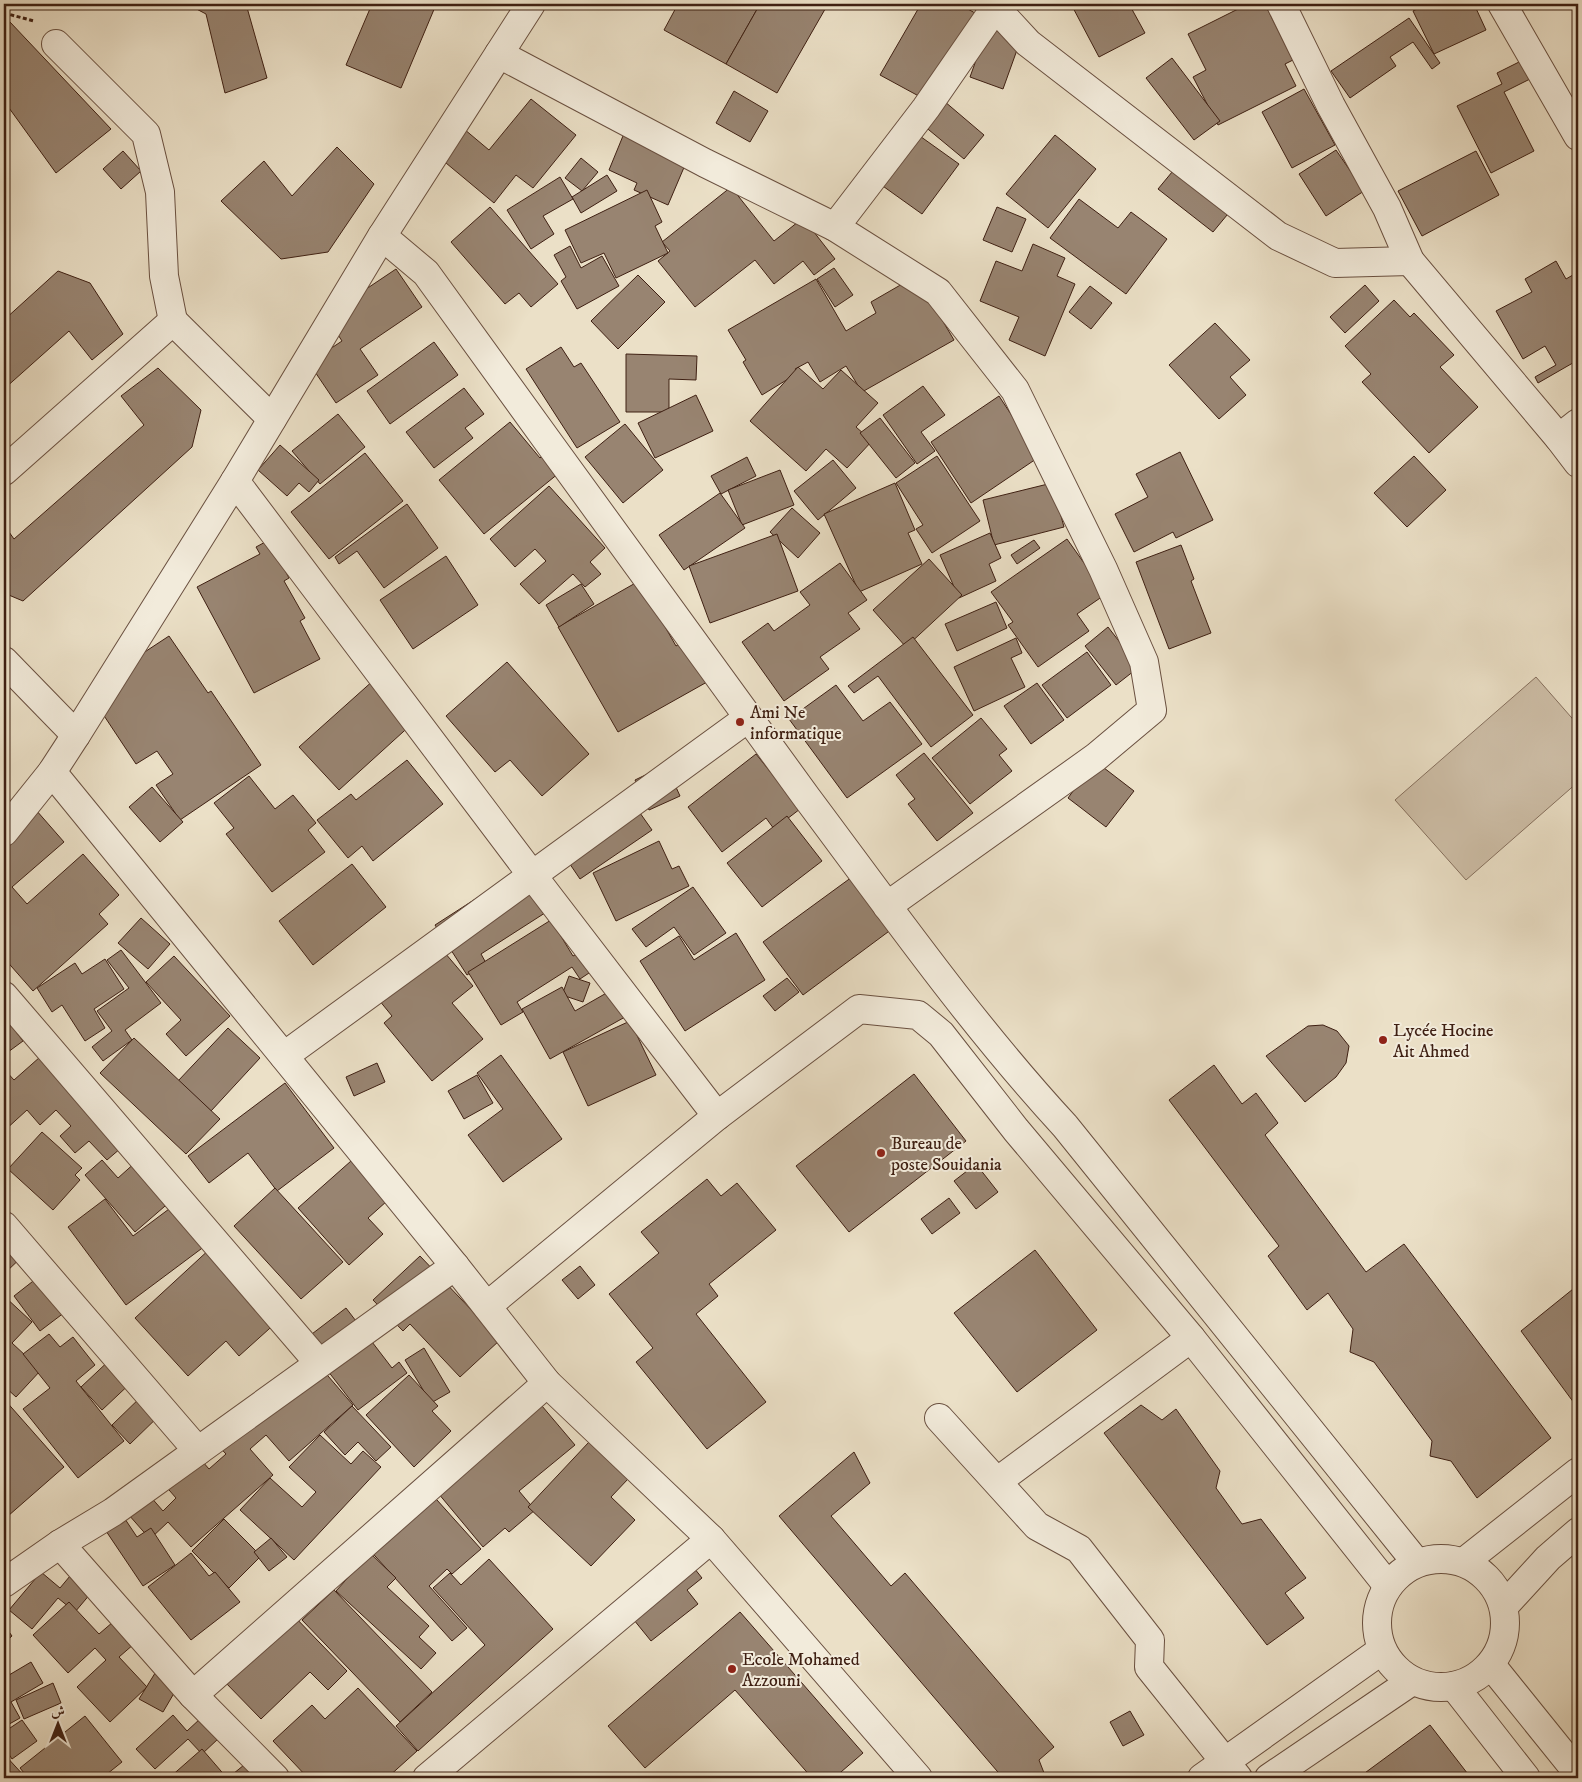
<svg xmlns="http://www.w3.org/2000/svg" width="1582" height="1782" font-family="'IM FELL DW Pica',Amiri,serif">
<style>
.green{fill:#cebfa8;stroke:#86705e}
.building{fill:#988471;stroke:#3f2013}
.lines{fill:none;stroke-linecap:round;stroke-linejoin:round}
.minor-casing{stroke:#6a5040;stroke-width:30}
.path{stroke:#3f2013;stroke-width:3;stroke-dasharray:4 2.5;stroke-linecap:butt}
.minor{stroke:#f2ebdb;stroke-width:28}
.poi-dot{fill:#8f2418;stroke:#f2ebdb;stroke-width:2}
.labels{text-anchor:middle;stroke-width:4;stroke-linejoin:round;paint-order:stroke}
.poi-label{font-size:18px;fill:#3f2013;stroke:#f2ebdb;text-anchor:start}
</style>
<rect width="100%" height="100%" fill="#ebe0c7"/>
<filter id="stains"><feTurbulence type="fractalNoise" baseFrequency=".004" numOctaves="4"/><feColorMatrix values="0 0 0 0 .2 0 0 0 0 .09 0 0 0 0 .02 0 0 0 .5 -.17"/></filter>
<radialGradient id="worn" r=".72"><stop offset=".6" stop-color="#630" stop-opacity="0"/><stop offset="1" stop-color="#630" stop-opacity=".3"/></radialGradient>
<polygon class="green" points="1536,677 1578,725 1578,782 1466,880 1395,800"/>
<g class="building">
<polygon points="187,4 246,4 267,78 225,93 206,14"/>
<polygon points="372,4 429,4 435,7 401,88 346,65"/>
<polygon points="678,4 760,4 726,64 664,30"/>
<polygon points="760,4 828,4 777,93 726,64"/>
<polygon points="921,4 959,4 975,13 926,100 880,75"/>
<polygon points="1071,4 1129,4 1145,33 1099,57"/>
<polygon points="1248,4 1265,4 1293,60 1285,64 1296,86 1218,125 1193,77 1206,70 1188,34"/>
<polygon points="1427,4 1474,4 1486,30 1434,54 1413,11"/>
<polygon points="1570,4 1578,4 1578,19"/>
<polygon points="1409,18 1440,63 1432,69 1413,42 1390,57 1396,66 1350,98 1331,71"/>
<polygon points="10,22 111,129 56,173 4,101 4,23"/>
<polygon points="989,24 1022,36 1003,89 970,77"/>
<polygon points="1172,58 1220,121 1194,140 1146,78"/>
<polygon points="1521,61 1530,79 1504,92 1534,151 1491,173 1457,106 1502,84 1497,73"/>
<polygon points="1304,89 1335,145 1292,168 1262,112"/>
<polygon points="734,91 768,111 750,142 716,123"/>
<polygon points="531,99 576,135 533,188 516,175 494,203 440,158 464,129 489,150"/>
<polygon points="944,101 984,135 964,159 923,125"/>
<polygon points="625,131 688,158 668,205 634,190 637,183 609,170"/>
<polygon points="917,134 959,164 922,214 880,184"/>
<polygon points="1055,135 1096,169 1048,228 1006,194"/>
<polygon points="337,147 374,184 328,252 281,259 221,201 264,161 292,196"/>
<polygon points="1336,150 1364,191 1326,216 1299,174"/>
<polygon points="123,151 141,171 121,189 103,169"/>
<polygon points="1476,151 1499,195 1422,236 1398,191"/>
<polygon points="581,158 598,172 582,191 565,178"/>
<polygon points="1177,166 1232,209 1213,232 1158,189"/>
<polygon points="607,175 617,191 581,213 572,197"/>
<polygon points="560,177 573,199 543,216 554,234 531,249 507,210"/>
<polygon points="731,187 774,241 803,218 835,259 814,275 803,261 774,284 755,260 695,307 658,261 670,251 662,242"/>
<polygon points="647,190 662,222 655,226 668,253 616,278 604,253 581,263 565,230"/>
<polygon points="1079,199 1118,228 1131,212 1167,239 1126,294 1050,238"/>
<polygon points="490,207 558,284 531,307 519,293 505,304 451,242"/>
<polygon points="997,207 1026,219 1012,252 983,240"/>
<polygon points="1033,244 1065,258 1057,276 1075,284 1045,356 1009,340 1019,317 980,301 996,261 1022,271"/>
<polygon points="570,246 581,268 602,256 619,286 577,309 561,281 566,277 554,255"/>
<polygon points="1556,261 1566,279 1578,272 1578,360 1538,383 1535,377 1556,365 1545,346 1523,359 1496,311 1532,292 1525,279"/>
<polygon points="834,268 853,295 835,307 817,279"/>
<polygon points="396,269 422,307 360,349 378,375 336,403 309,363 342,341 326,316"/>
<polygon points="58,271 90,283 123,334 92,360 69,331 4,389 4,320"/>
<polygon points="638,275 665,302 618,349 591,321"/>
<polygon points="916,276 954,340 862,392 846,366 820,382 808,362 795,369 798,373 762,395 743,362 746,360 728,330 816,279 846,331 876,313 871,302"/>
<polygon points="1365,285 1379,301 1345,333 1330,317"/>
<polygon points="1090,286 1112,303 1091,329 1069,312"/>
<polygon points="1394,300 1410,317 1414,313 1454,355 1440,367 1478,407 1429,453 1362,382 1371,374 1345,346"/>
<polygon points="1215,323 1250,360 1230,377 1246,395 1219,419 1169,365"/>
<polygon points="434,342 458,375 390,424 367,391"/>
<polygon points="561,347 574,367 581,363 620,422 577,448 526,369"/>
<polygon points="626,354 697,356 696,380 669,379 669,412 626,412"/>
<polygon points="798,367 823,389 841,370 878,403 856,427 872,441 847,468 826,449 806,471 750,421"/>
<polygon points="158,368 201,410 192,447 23,601 4,593 4,525 14,539 144,425 121,396"/>
<polygon points="923,386 945,415 921,432 935,451 917,464 883,415"/>
<polygon points="464,388 484,414 465,428 473,438 434,468 406,432"/>
<polygon points="696,395 713,431 655,458 638,423"/>
<polygon points="999,396 1039,457 971,503 931,442"/>
<polygon points="338,414 365,447 320,484 292,451"/>
<polygon points="880,418 915,463 896,478 860,433"/>
<polygon points="510,422 540,458 543,455 559,473 484,534 439,480"/>
<polygon points="625,424 663,470 623,503 585,457"/>
<polygon points="280,445 319,480 309,492 299,483 287,496 258,470"/>
<polygon points="1180,452 1213,520 1176,538 1173,532 1134,552 1115,514 1148,497 1136,474"/>
<polygon points="365,453 403,501 329,559 291,512"/>
<polygon points="937,456 980,521 932,553 916,529 923,525 896,483"/>
<polygon points="1414,456 1446,490 1407,527 1374,493"/>
<polygon points="747,457 756,476 721,494 711,476"/>
<polygon points="833,460 856,488 818,520 794,491"/>
<polygon points="780,470 794,505 742,525 728,490"/>
<polygon points="895,483 915,530 908,533 922,564 859,592 824,514"/>
<polygon points="1052,483 1064,527 994,545 983,500"/>
<polygon points="549,486 605,548 590,562 601,574 585,587 573,574 539,604 520,584 546,561 535,549 515,567 490,539"/>
<polygon points="720,493 745,528 684,570 659,535"/>
<polygon points="407,504 438,548 384,588 357,551 339,564 335,557"/>
<polygon points="792,508 820,533 798,558 770,532"/>
<polygon points="990,533 1001,558 989,564 996,581 959,598 940,555"/>
<polygon points="777,534 798,591 710,623 689,566"/>
<polygon points="1067,539 1106,594 1077,614 1089,631 1038,667 1008,625 1013,622 991,592"/>
<polygon points="269,540 289,578 284,581 305,618 300,621 320,659 254,693 197,587 260,554 256,547"/>
<polygon points="1034,540 1040,548 1017,564 1011,555"/>
<polygon points="1181,545 1194,579 1191,581 1211,633 1169,649 1136,562"/>
<polygon points="446,556 478,605 413,649 380,600"/>
<polygon points="929,559 962,595 906,647 873,610"/>
<polygon points="840,563 867,600 848,613 860,629 820,657 829,669 784,701 742,642 768,623 774,631 810,605 800,592"/>
<polygon points="639,581 676,646 684,641 707,682 618,732 558,627"/>
<polygon points="581,584 594,604 559,627 546,605"/>
<polygon points="996,602 1007,628 957,651 945,624"/>
<polygon points="1108,627 1139,667 1116,685 1085,646"/>
<polygon points="169,636 208,693 211,691 261,765 180,820 156,785 173,774 157,751 136,764 87,690"/>
<polygon points="913,637 973,715 931,747 878,676 854,693 848,686"/>
<polygon points="1016,638 1022,653 1011,658 1025,687 974,711 954,667"/>
<polygon points="1087,652 1111,685 1067,718 1042,685"/>
<polygon points="507,662 589,754 542,796 510,760 495,772 446,716"/>
<polygon points="375,679 414,722 339,790 299,747"/>
<polygon points="1037,683 1064,720 1031,744 1004,706"/>
<polygon points="836,685 863,721 890,702 922,744 847,798 789,719"/>
<polygon points="981,718 1007,749 999,755 1012,771 970,804 932,758"/>
<polygon points="924,753 973,813 937,841 908,804 915,799 896,775"/>
<polygon points="756,754 800,809 774,829 766,818 722,852 688,807"/>
<polygon points="407,760 443,804 373,861 362,846 348,858 317,820 351,794 356,800"/>
<polygon points="1095,761 1134,791 1106,827 1068,798"/>
<polygon points="666,765 680,796 649,810 635,780"/>
<polygon points="249,776 275,809 293,795 316,823 308,830 325,852 272,892 226,834 234,828 214,803"/>
<polygon points="152,787 183,822 160,842 129,807"/>
<polygon points="22,794 64,842 12,887 27,904 83,854 119,895 99,914 108,924 33,991 4,958 4,810"/>
<polygon points="628,796 652,830 580,879 557,845"/>
<polygon points="787,816 822,861 762,907 727,863"/>
<polygon points="659,841 672,869 679,866 689,886 616,921 593,873"/>
<polygon points="352,864 386,907 313,965 279,921"/>
<polygon points="522,869 548,911 481,954 486,963 467,975 435,925"/>
<polygon points="852,877 892,929 803,995 763,942"/>
<polygon points="693,887 726,933 694,955 674,927 646,947 632,929"/>
<polygon points="141,918 170,944 148,969 118,943"/>
<polygon points="551,920 573,956 586,949 598,967 580,979 572,967 517,1002 523,1012 501,1025 468,972"/>
<polygon points="736,933 765,980 685,1031 640,961 679,936 694,960"/>
<polygon points="121,950 161,1003 125,1030 132,1040 103,1061 92,1047 112,1031 97,1011 129,988 107,960"/>
<polygon points="445,953 473,986 452,1003 483,1039 432,1081 384,1023 392,1016 370,989"/>
<polygon points="174,956 230,1016 186,1056 166,1034 181,1020 146,982"/>
<polygon points="105,959 124,989 94,1009 105,1028 85,1041 62,1005 52,1012 37,988 75,963 82,974"/>
<polygon points="569,976 590,983 583,1002 562,995"/>
<polygon points="787,978 799,992 775,1011 763,996"/>
<polygon points="562,987 575,1011 610,991 625,1017 550,1059 522,1009"/>
<polygon points="4,1016 23,1041 4,1055"/>
<polygon points="630,1021 656,1075 588,1106 563,1052"/>
<polygon points="1323,1025 1337,1031 1349,1046 1346,1063 1336,1077 1305,1102 1266,1056 1308,1026"/>
<polygon points="228,1028 260,1058 211,1111 178,1081"/>
<polygon points="134,1038 220,1119 186,1154 100,1073"/>
<polygon points="501,1055 562,1139 503,1182 468,1135 503,1109 477,1073"/>
<polygon points="40,1057 121,1148 107,1160 89,1141 75,1153 60,1136 71,1126 56,1110 40,1125 27,1110 4,1131 4,1069 14,1080"/>
<polygon points="377,1063 385,1082 354,1096 346,1077"/>
<polygon points="1214,1065 1242,1104 1256,1093 1278,1123 1265,1135 1366,1272 1404,1244 1551,1438 1477,1498 1451,1461 1430,1456 1432,1441 1374,1362 1350,1352 1353,1329 1328,1293 1307,1310 1268,1256 1279,1246 1169,1100"/>
<polygon points="914,1074 966,1141 849,1232 796,1166"/>
<polygon points="477,1075 493,1103 464,1119 448,1091"/>
<polygon points="285,1083 334,1148 277,1191 248,1153 209,1183 188,1156"/>
<polygon points="42,1132 82,1168 75,1175 80,1180 53,1210 8,1169"/>
<polygon points="102,1160 118,1178 137,1161 172,1200 135,1232 85,1175"/>
<polygon points="351,1161 387,1201 368,1218 383,1234 349,1265 298,1208"/>
<polygon points="976,1164 998,1192 976,1209 954,1181"/>
<polygon points="707,1179 721,1196 737,1183 776,1230 709,1284 718,1296 696,1314 766,1402 707,1449 636,1362 653,1348 609,1294 659,1253 641,1232"/>
<polygon points="275,1188 343,1262 301,1299 234,1226"/>
<polygon points="949,1198 960,1213 932,1234 921,1219"/>
<polygon points="105,1199 133,1236 173,1206 205,1246 126,1305 68,1227"/>
<polygon points="4,1225 28,1251 4,1274"/>
<polygon points="212,1247 279,1320 239,1356 226,1341 188,1376 135,1318"/>
<polygon points="1035,1250 1097,1330 1017,1392 954,1313"/>
<polygon points="420,1256 500,1340 460,1377 410,1324 403,1331 373,1300"/>
<polygon points="580,1266 595,1285 578,1299 562,1280"/>
<polygon points="46,1271 73,1306 40,1331 14,1296"/>
<polygon points="1578,1285 1578,1406 1577,1407 1521,1331"/>
<polygon points="4,1296 32,1322 12,1343 41,1370 16,1397 4,1386"/>
<polygon points="346,1308 392,1368 399,1362 407,1373 358,1410 304,1340"/>
<polygon points="49,1334 60,1347 73,1337 95,1365 76,1381 124,1441 78,1478 23,1409 50,1388 23,1354"/>
<polygon points="424,1348 450,1392 431,1403 405,1360"/>
<polygon points="114,1356 135,1379 102,1410 81,1387"/>
<polygon points="322,1369 353,1405 289,1461 266,1435 250,1449 273,1475 191,1547 168,1522 150,1539 128,1514 149,1495 163,1511 176,1498 163,1483 196,1454 209,1469 226,1454 212,1439 245,1410 258,1425"/>
<polygon points="409,1375 438,1406 432,1411 451,1431 414,1467 366,1415"/>
<polygon points="146,1392 165,1410 130,1444 112,1425"/>
<polygon points="4,1399 64,1467 8,1516 4,1511"/>
<polygon points="1141,1405 1162,1420 1176,1409 1220,1471 1216,1488 1242,1524 1261,1519 1306,1578 1285,1593 1304,1618 1267,1645 1104,1433"/>
<polygon points="352,1406 391,1447 376,1461 358,1442 345,1455 324,1432"/>
<polygon points="542,1406 575,1445 519,1491 535,1510 509,1532 505,1528 483,1547 438,1493"/>
<polygon points="320,1435 351,1464 363,1451 381,1467 294,1560 240,1510 270,1478 302,1507 316,1492 289,1467"/>
<polygon points="589,1442 628,1479 611,1497 635,1520 591,1566 528,1507"/>
<polygon points="854,1452 870,1483 831,1516 891,1586 905,1573 1054,1747 1039,1760 1046,1778 1003,1778 779,1516"/>
<polygon points="428,1490 481,1549 452,1574 447,1569 429,1586 467,1628 452,1641 366,1546"/>
<polygon points="125,1519 137,1537 151,1528 175,1565 143,1586 106,1531"/>
<polygon points="224,1519 261,1556 229,1588 192,1551"/>
<polygon points="271,1538 287,1557 269,1571 254,1552"/>
<polygon points="191,1553 209,1576 215,1572 240,1602 191,1640 148,1587"/>
<polygon points="370,1553 396,1578 387,1587 429,1626 419,1637 436,1653 421,1669 336,1591"/>
<polygon points="683,1554 702,1578 687,1590 698,1604 651,1641 621,1604"/>
<polygon points="489,1559 553,1629 418,1751 396,1726 485,1645 433,1588 450,1573 461,1585"/>
<polygon points="41,1572 60,1588 70,1576 91,1593 75,1612 58,1598 32,1629 9,1610"/>
<polygon points="334,1590 432,1692 400,1722 302,1620"/>
<polygon points="69,1602 99,1634 113,1622 134,1644 119,1657 147,1687 110,1722 77,1687 106,1660 95,1648 68,1673 33,1635"/>
<polygon points="740,1612 863,1753 834,1778 812,1778 735,1690 645,1768 608,1726"/>
<polygon points="292,1614 347,1671 328,1690 310,1672 261,1719 223,1680"/>
<polygon points="4,1625 12,1636 4,1643"/>
<polygon points="31,1662 43,1683 11,1702 20,1718 4,1727 4,1678"/>
<polygon points="157,1670 180,1683 163,1712 139,1699"/>
<polygon points="53,1683 61,1703 24,1719 16,1700"/>
<polygon points="358,1688 417,1751 387,1778 308,1778 273,1741 312,1705 325,1719"/>
<polygon points="1130,1711 1144,1735 1123,1746 1110,1722"/>
<polygon points="173,1715 187,1731 201,1718 219,1738 202,1754 188,1739 155,1769 136,1749"/>
<polygon points="85,1716 122,1762 102,1778 59,1778 56,1775 52,1778 28,1778 20,1768"/>
<polygon points="22,1720 37,1741 12,1759 4,1747 4,1732"/>
<polygon points="1430,1725 1471,1778 1358,1778"/>
<polygon points="202,1749 227,1778 169,1778"/>
<polygon points="4,1754 26,1778 4,1778"/>
<polygon points="244,1765 255,1778 228,1778"/>
</g>
<g class="lines">
<g class="minor-casing">
<g id="minor">
<path d="M531,4l-149,232 44,37c127,175 253,351 381,525 83,111 164,226 258,328l351,436"/>
<polyline points="992,4 1028,43 1278,236 1335,263 1410,261"/>
<polyline points="1281,4 1331,106 1387,208 1410,261 1559,438 1578,423"/>
<polyline points="1502,4 1578,136"/>
<polyline points="56,44 146,134 160,192 164,276 173,321"/>
<polyline points="499,54 705,163 835,227 938,292 1015,390 1103,569 1144,662 1152,710 1096,757 887,906"/>
<polyline points="835,227 926,108 995,8"/>
<polyline points="1559,438 1578,463"/>
<polyline points="4,471 173,321 272,419"/>
<polyline points="235,481 532,875 717,1116"/>
<polyline points="4,661 76,735 235,481 382,236"/>
<polyline points="52,772 455,1266 547,1383 711,1539 918,1778"/>
<polyline points="4,832 52,772 76,735"/>
<polyline points="4,996 319,1363"/>
<polyline points="284,1056 748,718"/>
<polyline points="4,1226 198,1451"/>
<polyline points="487,1306 717,1116 859,1009 918,1015 941,1034 1016,1130 1191,1338 1388,1586"/>
<polyline points="939,1418 1037,1526 1079,1549 1150,1640 1149,1667 1238,1778"/>
<polyline points="998,1481 1191,1338"/>
<polyline points="60,1544 193,1695 275,1778"/>
<circle cx="1441" cy="1623" r="64"/>
<polyline points="1464,1562 1578,1472"/>
<polyline points="4,1583 60,1544 113,1512 455,1266"/>
<polyline points="1504,1606 1548,1558 1578,1532"/>
<polyline points="1491,1665 1578,1773"/>
<polyline points="1454,1686 1526,1778"/>
<polyline points="193,1695 547,1383"/>
<polyline points="427,1778 711,1539"/>
<polyline points="1202,1778 1382,1650"/>
<polyline points="1269,1778 1412,1681"/>
</g>
</g>
<polyline class="path" points="4,13 34,21"/>
<use href="#minor" class="minor"/>
</g>
<g class="poi-dot">
<circle cx="740" cy="722" r="5"/>
<circle cx="1383" cy="1040" r="5"/>
<circle cx="881" cy="1153" r="5"/>
<circle cx="732" cy="1669" r="5"/>
</g>
<g class="labels">
<g class="poi-label">
<text x="750" y="718">Ami Ne<tspan x="750" dy="21">informatique</tspan></text>
<text x="1393" y="1036">Lycée Hocine<tspan x="1393" dy="21">Ait Ahmed</tspan></text>
<text x="891" y="1149">Bureau de<tspan x="891" dy="21">poste Souidania</tspan></text>
<text x="742" y="1665">Ecole Mohamed<tspan x="742" dy="21">Azzouni</tspan></text>
</g>
</g>
<rect width="1582" height="1782" fill="none" stroke="#ebe0c7" stroke-width="20"/>
<rect x="5" y="5" width="1572" height="1772" fill="none" stroke="#3f2013" stroke-width="2.5"/>
<rect x="10" y="10" width="1562" height="1762" fill="none" stroke="#3f2013"/>
<g transform="translate(58 1724)" stroke="#f2ebdb" stroke-width="4" paint-order="stroke">
<path d="M0-4L9 19L0 12L-9 19Z" fill="#3f2013"/>
<text y="-8" font-size="14" font-weight="bold" text-anchor="middle" fill="#3f2013">ش</text>
</g>
<rect width="100%" height="100%" filter="url(#stains)"/>
<rect width="100%" height="100%" fill="url(#worn)"/>
</svg>
